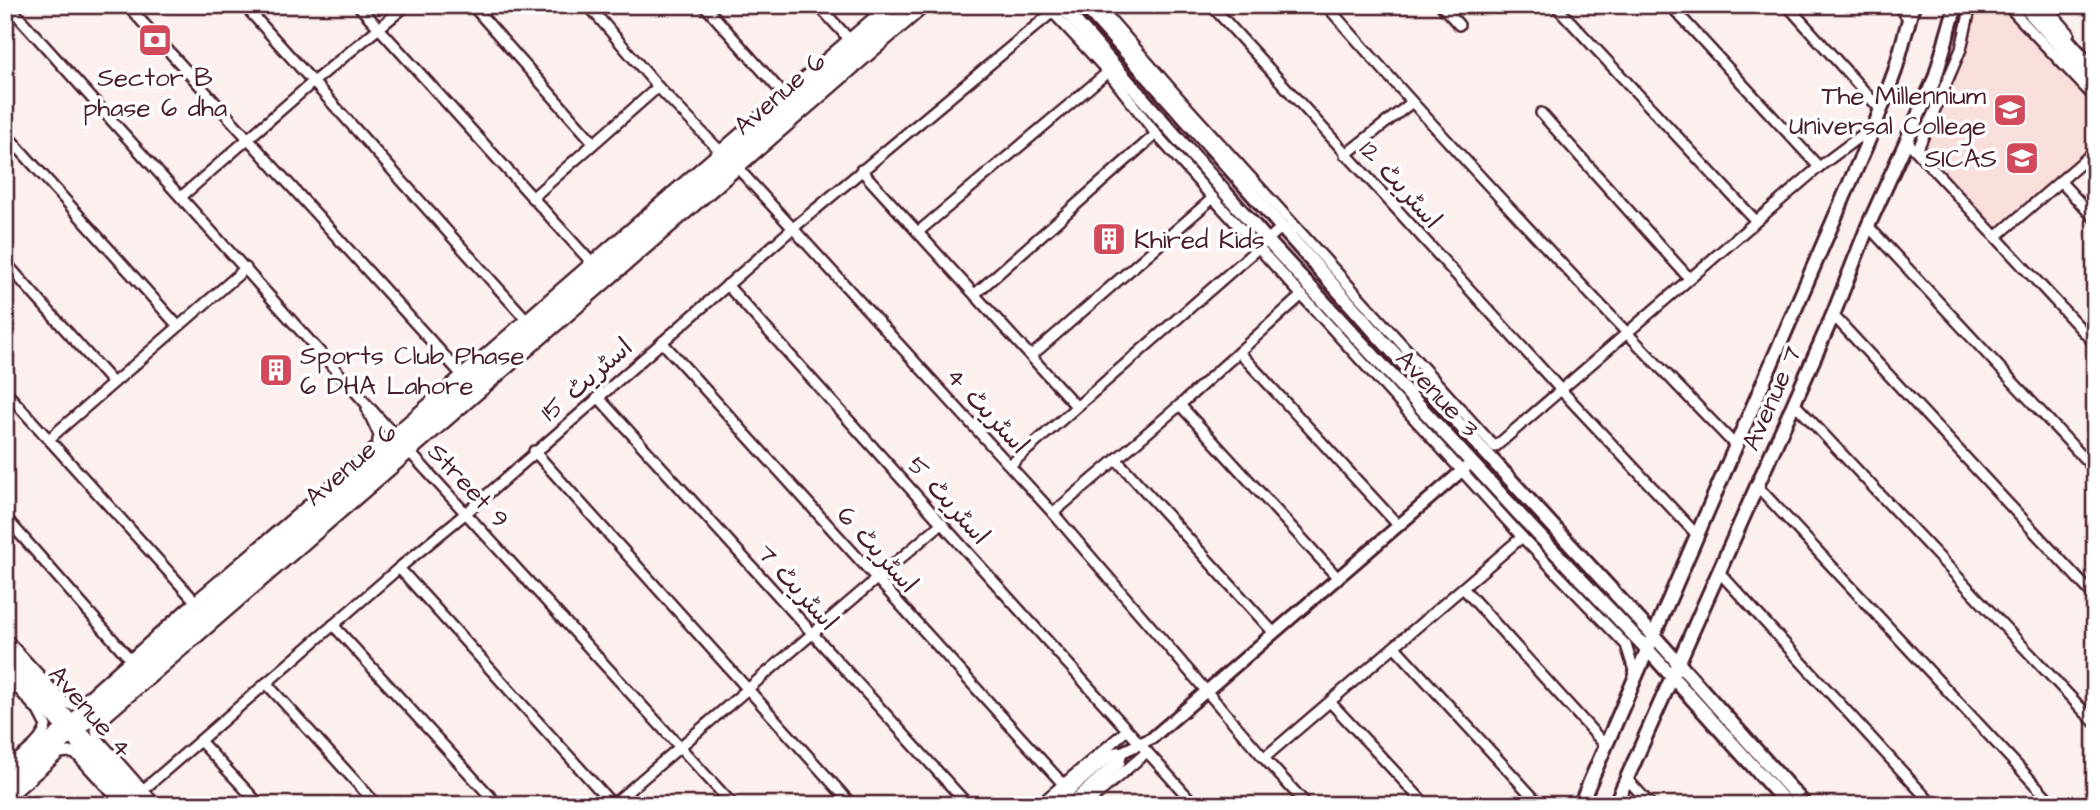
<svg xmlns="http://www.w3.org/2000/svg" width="2100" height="810" font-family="'Architects Daughter','Playpen Sans Arabic',sans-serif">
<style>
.built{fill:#f9dfdc}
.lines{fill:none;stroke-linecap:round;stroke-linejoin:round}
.minor-casing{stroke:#4a1f2b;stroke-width:14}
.tertiary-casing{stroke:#4a1f2b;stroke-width:16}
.secondary-casing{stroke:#4a1f2b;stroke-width:18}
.minor{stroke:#fff;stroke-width:9}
.tertiary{stroke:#fff;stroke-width:10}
.secondary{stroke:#fff;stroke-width:12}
.labels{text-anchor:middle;stroke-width:7;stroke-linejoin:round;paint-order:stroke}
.poi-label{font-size:26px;fill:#4a1f2b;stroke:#fff;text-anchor:end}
.street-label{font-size:26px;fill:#4a1f2b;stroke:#fff}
</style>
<rect width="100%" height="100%" fill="#fcf0ef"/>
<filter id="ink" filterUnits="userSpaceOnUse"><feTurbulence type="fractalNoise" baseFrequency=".0143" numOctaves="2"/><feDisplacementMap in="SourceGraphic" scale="14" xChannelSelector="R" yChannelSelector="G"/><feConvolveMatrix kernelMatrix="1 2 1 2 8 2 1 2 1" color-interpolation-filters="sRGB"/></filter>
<g filter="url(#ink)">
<polygon class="built" points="1961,5 2015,5 2095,97 2095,142 1998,233 1911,139"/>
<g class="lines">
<g class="minor-casing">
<g id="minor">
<polyline points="8,5 405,447 733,805"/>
<polyline points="127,5 461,374"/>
<polyline points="244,5 525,318"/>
<polyline points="358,5 591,262"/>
<polyline points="472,5 593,142"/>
<polyline points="588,5 658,87 723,154"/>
<polyline points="704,5 784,95"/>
<polyline points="818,5 849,39"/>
<polyline points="1046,5 1108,72 1156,134 1213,198 1522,537 1626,645 1636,677"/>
<polyline points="1098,5 1178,97 1495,447 1819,167 1875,125"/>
<polyline points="1211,5 1561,390 1698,536"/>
<path d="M1326,5c132,151 270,297 410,441"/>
<polyline points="1441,5 1459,25"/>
<polyline points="1555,5 1756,221"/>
<polyline points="1670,5 1819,167"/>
<polyline points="1787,5 1880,109"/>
<polyline points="1897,5 1910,20"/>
<polyline points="2007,5 2095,98"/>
<polyline points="2045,5 2069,33"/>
<polyline points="1541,113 1689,278"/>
<polyline points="5,133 178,326"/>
<polyline points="1907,141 2095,344"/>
<polyline points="1917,151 1961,49 1971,5"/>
<polyline points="1345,155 1411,103"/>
<polyline points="734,164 1053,513 1264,758 1307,805"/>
<polyline points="861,170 1076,406"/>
<polyline points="2060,181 2095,219"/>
<polyline points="181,197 313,82 407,5"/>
<polyline points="532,198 658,87"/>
<polyline points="1868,226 2095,470"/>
<polyline points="918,232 1108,72"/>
<polyline points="1997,236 2095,151"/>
<polyline points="5,262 112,382"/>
<polyline points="727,285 1195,805"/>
<polyline points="975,294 1156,134"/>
<polyline points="1833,315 2095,597"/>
<polyline points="662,342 1063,784"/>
<polyline points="1239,352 1398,525"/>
<polyline points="1031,356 1213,198"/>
<polyline points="5,391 195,601"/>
<polyline points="598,397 968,805"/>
<polyline points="1794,403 2095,723"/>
<polyline points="1180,405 1338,578"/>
<polyline points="393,434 888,5"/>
<polyline points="49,439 246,268"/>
<polyline points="534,451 852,805"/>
<polyline points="1116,459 1274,633"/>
<polyline points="1010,465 1281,228"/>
<polyline points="1757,486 2054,805"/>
<polyline points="1053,513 1180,405 1302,295"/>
<polyline points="5,517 130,659"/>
<polyline points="399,568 613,805"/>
<polyline points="1719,572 1933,805"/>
<polyline points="1463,588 1606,746"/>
<polyline points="333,625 498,805"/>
<polyline points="5,638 64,702 72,705 81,703 195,601 377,446 379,435 367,409"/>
<polyline points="1395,647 1540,805"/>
<path d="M5,674l33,37 8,15c-4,18 -27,31 -41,43"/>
<polyline points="266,683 377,805"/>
<polyline points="1330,702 1426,805"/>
<polyline points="200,741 260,805"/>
<polyline points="1264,758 1522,537"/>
<polyline points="1627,779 1651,805"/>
<polyline points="143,790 399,568 466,513 792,229 1061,5"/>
<polyline points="5,801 60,753 69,752 77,755 123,805"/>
<polyline points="156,805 98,739 96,729 100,722 927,5"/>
<polyline points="612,805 942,523"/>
<polyline points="1039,805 1127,730"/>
<polyline points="1085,805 1147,752"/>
</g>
</g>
<g class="tertiary-casing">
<polyline id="tertiary" points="1120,753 1152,738 1471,463"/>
</g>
<g class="secondary-casing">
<g id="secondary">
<polyline points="1061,5 1266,239 1531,527 1648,650 1788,805"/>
<polyline points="1084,5 1382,340 1654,636 1805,805"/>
<polyline points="2023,5 2095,85"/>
<polyline points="2036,5 2095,71"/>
<polyline points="5,649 92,744 142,805"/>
<polyline points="5,663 121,792"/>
<polyline points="5,779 900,5"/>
<polyline points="5,793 916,5"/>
<polyline points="1051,805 1109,755 1120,753 1118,763 1071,805"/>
<polyline points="1580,805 1875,125 1895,71 1913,5"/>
<polyline points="1615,805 1794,403 1833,315 1868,226 1935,78 1956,5"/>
</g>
</g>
<use href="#minor" class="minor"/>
<use href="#tertiary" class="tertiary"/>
<use href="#secondary" class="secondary"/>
</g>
</g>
<defs>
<g id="bank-square" transform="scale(1.75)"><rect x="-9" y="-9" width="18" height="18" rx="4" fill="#d1495b" stroke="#fff"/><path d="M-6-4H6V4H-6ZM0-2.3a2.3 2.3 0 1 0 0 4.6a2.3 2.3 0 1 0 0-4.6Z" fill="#fff"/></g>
<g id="university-square" transform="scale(1.75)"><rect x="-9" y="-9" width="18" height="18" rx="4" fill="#d1495b" stroke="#fff"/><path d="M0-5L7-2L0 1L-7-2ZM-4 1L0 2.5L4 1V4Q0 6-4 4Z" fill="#fff"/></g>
<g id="building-square" transform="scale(1.75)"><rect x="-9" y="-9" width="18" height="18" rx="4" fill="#d1495b" stroke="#fff"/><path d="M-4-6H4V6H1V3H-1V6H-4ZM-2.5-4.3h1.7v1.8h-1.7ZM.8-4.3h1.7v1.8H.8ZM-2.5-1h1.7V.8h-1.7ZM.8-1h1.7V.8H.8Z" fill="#fff"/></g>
</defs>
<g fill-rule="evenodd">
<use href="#bank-square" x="155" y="40"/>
<use href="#university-square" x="2010" y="110"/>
<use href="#university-square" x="2022" y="158"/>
<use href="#building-square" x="1109" y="239"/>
<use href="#building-square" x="276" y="370"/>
</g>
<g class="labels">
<g class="poi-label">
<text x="155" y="86" text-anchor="middle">Sector B<tspan x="155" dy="30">phase 6 dha</tspan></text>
<text x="1986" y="104">The Millennium<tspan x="1986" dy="30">Universal College</tspan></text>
<text x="1997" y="167">SICAS</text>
<text x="1134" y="248" text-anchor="start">Khired Kids</text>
<text x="300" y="364" text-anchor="start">Sports Club Phase<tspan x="300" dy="30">6 DHA Lahore</tspan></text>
</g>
<g class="street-label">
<text transform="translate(779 93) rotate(-41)" y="9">Avenue 6</text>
<text transform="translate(1401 184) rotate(48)" y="9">اسٹریٹ 12</text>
<text transform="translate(586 379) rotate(-41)" y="9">اسٹریٹ 15</text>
<text transform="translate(1438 393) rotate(47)" y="9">Avenue 3</text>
<text transform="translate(1771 398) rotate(-66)" y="9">Avenue 7</text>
<text transform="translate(988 410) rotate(47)" y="9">اسٹریٹ 4</text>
<text transform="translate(350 464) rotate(-41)" y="9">Avenue 6</text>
<text transform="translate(469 485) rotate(47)" y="9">Street 9</text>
<text transform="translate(949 500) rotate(48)" y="9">اسٹریٹ 5</text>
<text transform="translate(878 549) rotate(48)" y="9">اسٹریٹ 6</text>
<text transform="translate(798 587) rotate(48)" y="9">اسٹریٹ 7</text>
<text transform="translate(91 711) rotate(49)" y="9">Avenue 4</text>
</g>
</g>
<rect width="2100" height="810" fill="none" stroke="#fff" stroke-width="28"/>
<rect x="14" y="14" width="2072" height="782" fill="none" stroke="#4a1f2b" stroke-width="2.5" filter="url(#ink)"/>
</svg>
